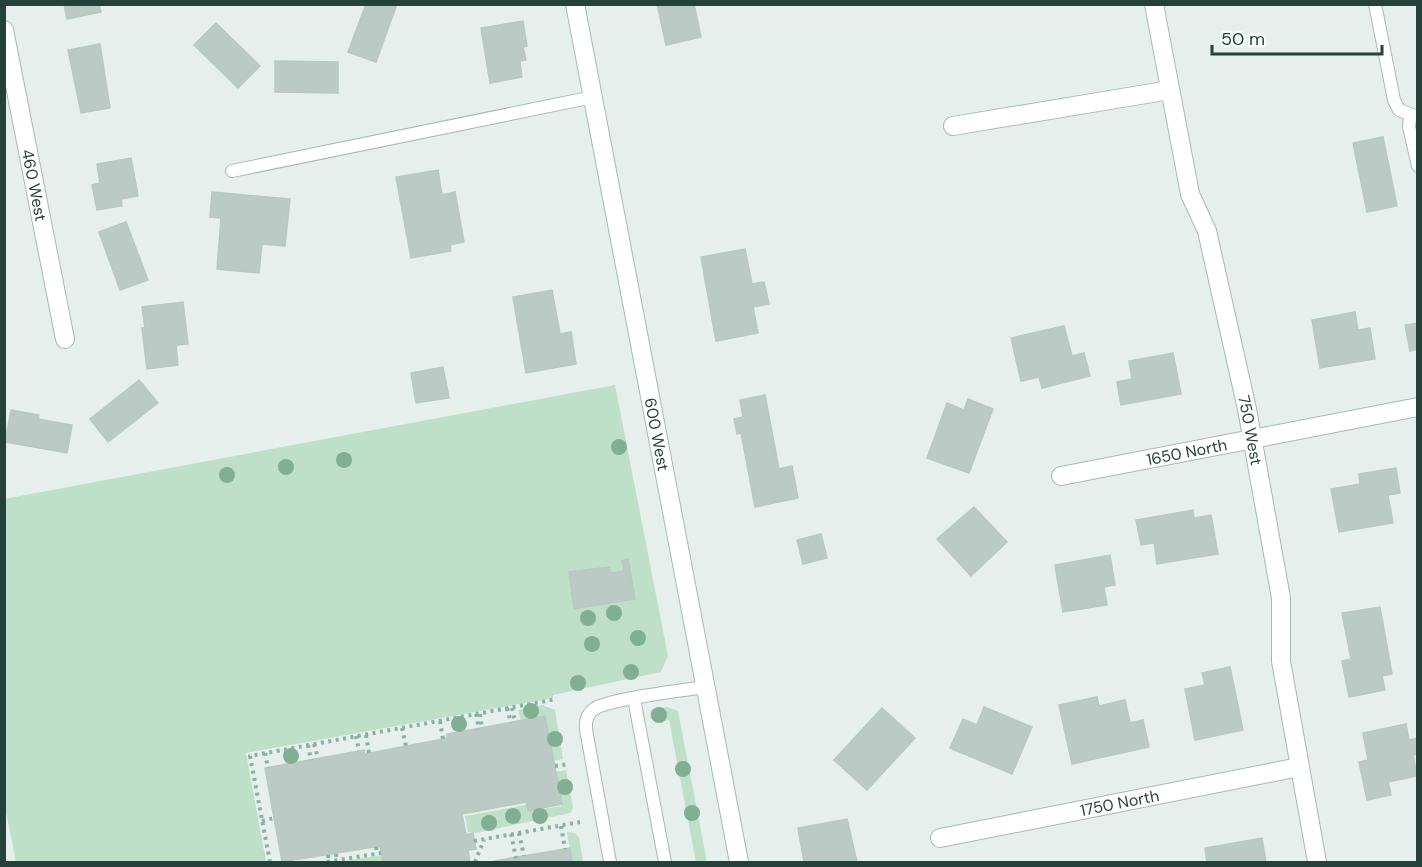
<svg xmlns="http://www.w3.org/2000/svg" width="1422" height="867" font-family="'DM Sans',sans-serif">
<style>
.green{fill:#bfe0c8;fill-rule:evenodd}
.building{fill:#bbcac4;stroke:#b8c9c2;stroke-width:1.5}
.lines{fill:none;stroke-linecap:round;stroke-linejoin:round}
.lane-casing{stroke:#a8b8b2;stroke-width:14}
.street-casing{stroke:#a8b8b2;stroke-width:20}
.secondary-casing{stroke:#a4bbb3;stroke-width:20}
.path{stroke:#86b3a5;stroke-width:4;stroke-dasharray:3 4.5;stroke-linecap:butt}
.lane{stroke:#fff;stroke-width:12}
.street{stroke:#fff;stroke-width:18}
.secondary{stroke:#fff;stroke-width:18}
.tree{fill:#80af93}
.labels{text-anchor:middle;stroke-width:4.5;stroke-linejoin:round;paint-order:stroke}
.street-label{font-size:16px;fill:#24423a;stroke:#f7fbf9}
</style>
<rect width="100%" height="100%" fill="#e6efeb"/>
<g class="green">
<path d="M615,385l53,271 -7,16 -108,23v3l-307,55 20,109h-250l-12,-60v-303zM628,560l7,38 -61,11 -5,-37 40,-5 2,6 13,-2 -2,-10z"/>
<polygon points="542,705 555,710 563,759 553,761 545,716 521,721 518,710"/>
<polygon points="667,707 678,711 707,862 696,862 669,720 657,722 650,718 651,710"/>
<polygon points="566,770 573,808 570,813 476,833 468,832 465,816 526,805 527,812 561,806 556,772"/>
<polygon points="567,832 575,833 579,838 583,862 572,862"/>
<polygon points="382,855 383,862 339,862"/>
</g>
<g class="building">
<polygon points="64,4 99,4 101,12 67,19"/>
<polygon points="366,4 397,4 376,62 348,52"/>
<polygon points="657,4 694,4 701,37 666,45"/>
<polygon points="523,21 527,46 523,47 526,60 520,61 522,77 490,83 481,28"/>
<polygon points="216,23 260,66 238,88 194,45"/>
<polygon points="100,44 110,108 81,113 68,50"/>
<polygon points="275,61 338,62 338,93 275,92"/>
<polygon points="1383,137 1397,206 1367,212 1353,143"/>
<polygon points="131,158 138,196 121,199 122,206 97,210 92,185 100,183 97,164"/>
<polygon points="438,170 442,195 455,192 464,242 450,245 451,251 411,258 396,177"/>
<polygon points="212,192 290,199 285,246 262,244 259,273 217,269 221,218 210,217"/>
<polygon points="126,222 148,280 120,290 99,232"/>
<polygon points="745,249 752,284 764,282 769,304 753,307 758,333 716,341 701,257"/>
<polygon points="552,290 560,334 571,332 576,364 526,373 513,297"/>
<polygon points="183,302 188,344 176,345 178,365 147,369 142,328 145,328 142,307"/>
<polygon points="1355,312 1358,330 1370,328 1375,359 1320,368 1312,320"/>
<polygon points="1418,323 1418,349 1410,351 1405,325"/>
<polygon points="1064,326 1072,356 1084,353 1090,376 1042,388 1039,377 1021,381 1011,338"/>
<polygon points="1173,353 1181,394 1121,405 1117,382 1132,379 1129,361"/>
<polygon points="443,367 449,398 416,403 411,373"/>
<polygon points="139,380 158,403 108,442 90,419"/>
<polygon points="765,395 779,469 792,466 798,498 755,507 741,433 737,434 734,419 743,417 740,400"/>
<polygon points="968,399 993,409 969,473 927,458 947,403 964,410"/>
<polygon points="11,410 39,415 38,419 72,425 67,453 5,442"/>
<polygon points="1396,468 1400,493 1388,495 1393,523 1339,532 1331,489 1360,484 1359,474"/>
<polygon points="974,507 1007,542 971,576 937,539"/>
<polygon points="1193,510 1194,518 1211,515 1218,554 1157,564 1154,543 1141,545 1136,520"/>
<polygon points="821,534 827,558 803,564 797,540"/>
<polygon points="1110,555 1115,585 1104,587 1107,605 1063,612 1055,565"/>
<polygon points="628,559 635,599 574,609 569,572 609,567 611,573 624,571 622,561"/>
<polygon points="1380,607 1392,674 1382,676 1385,690 1349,697 1342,661 1351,659 1342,613"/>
<polygon points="1230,667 1243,730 1195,740 1185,689 1205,685 1202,673"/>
<polygon points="1097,697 1099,706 1125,700 1130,723 1143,720 1149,747 1072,764 1059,705"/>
<polygon points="984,707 1032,727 1012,774 950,748 963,719 977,725"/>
<polygon points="882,708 915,738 867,790 834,760"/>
<polygon points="545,716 562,804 528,811 526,802 462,814 466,835 473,833 476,849 468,850 470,862 383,862 380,846 282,862 265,768 364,750 365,754 443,739 447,739 447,734"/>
<polygon points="1406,724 1409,740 1418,738 1418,754 1413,755 1417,776 1388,782 1391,795 1367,800 1359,762 1368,760 1363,733"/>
<polygon points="847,819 857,862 804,862 798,828"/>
<polygon points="1262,838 1266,862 1207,862 1205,848"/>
<polygon points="570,848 572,862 490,862 512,858"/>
</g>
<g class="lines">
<g class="lane-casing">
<g id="lane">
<polyline points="1375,4 1394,100 1399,110 1418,117"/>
<polyline points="1410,116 1409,127 1418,166"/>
<polyline points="232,171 593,97"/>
<polyline points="634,699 665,862"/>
<path d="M610,862l-23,-127c-2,-9 -2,-20 7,-26 14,-10 90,-19 111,-22"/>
</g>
</g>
<g class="street-casing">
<g id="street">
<path id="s1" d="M1154,4l36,190 17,37 40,178 34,189v63l36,201"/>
<path id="s2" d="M4,30l61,309"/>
<polyline points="953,126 1170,90"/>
<path id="s3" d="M1061,476l357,-69"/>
<path id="s4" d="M940,838l359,-71"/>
</g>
</g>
<g class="secondary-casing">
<g id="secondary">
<path id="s5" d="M575,4l164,858"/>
</g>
</g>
<g class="path">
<polyline points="507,708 511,723"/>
<polyline points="512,708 515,722"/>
<polyline points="476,714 479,729"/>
<polyline points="480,714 482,728"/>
<polyline points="440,721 443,739"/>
<polyline points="402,728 406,746"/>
<polyline points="366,735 369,753"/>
<polyline points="356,736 359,751"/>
<polyline points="314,744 318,758"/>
<polyline points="308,745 311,760"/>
<polyline points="265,753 268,768"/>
<polyline points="555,766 569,764"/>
<polyline points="262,821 274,818"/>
<polyline points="561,826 565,849"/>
<polyline points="519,833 524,856"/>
<polyline points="511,834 516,858"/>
<polyline points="474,841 580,822"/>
<polyline points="376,847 377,853"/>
<polyline points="336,854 337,861"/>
<polyline points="328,855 329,862"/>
<polyline points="270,862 250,756 557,699"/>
<polyline points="327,862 381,853"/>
<polyline points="475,862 484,840"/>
</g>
<use href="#lane" class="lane"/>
<use href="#street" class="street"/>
<use href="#secondary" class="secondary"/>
</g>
<g class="tree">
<circle cx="619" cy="447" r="8"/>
<circle cx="344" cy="460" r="8"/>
<circle cx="286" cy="467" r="8"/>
<circle cx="227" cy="475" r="8"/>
<circle cx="614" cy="613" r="8"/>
<circle cx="588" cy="618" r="8"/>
<circle cx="638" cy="638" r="8"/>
<circle cx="592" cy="644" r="8"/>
<circle cx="631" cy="672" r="8"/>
<circle cx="578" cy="683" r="8"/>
<circle cx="531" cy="711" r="8"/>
<circle cx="659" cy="715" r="8"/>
<circle cx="459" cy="724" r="8"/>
<circle cx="555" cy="739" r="8"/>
<circle cx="291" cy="756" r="8"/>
<circle cx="683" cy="769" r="8"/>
<circle cx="565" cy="787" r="8"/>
<circle cx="692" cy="813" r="8"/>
<circle cx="513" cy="816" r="8"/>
<circle cx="540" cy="816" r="8"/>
<circle cx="489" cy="823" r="8"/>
</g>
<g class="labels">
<g class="street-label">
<text dy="6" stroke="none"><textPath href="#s2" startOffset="158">460 West</textPath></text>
<text dy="6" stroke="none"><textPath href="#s1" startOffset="438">750 West</textPath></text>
<text dy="6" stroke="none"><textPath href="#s5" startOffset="438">600 West</textPath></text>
<text dy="6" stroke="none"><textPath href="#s3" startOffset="128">1650 North</textPath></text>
<text dy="6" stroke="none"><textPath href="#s4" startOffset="183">1750 North</textPath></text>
</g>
</g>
<rect width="1422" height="867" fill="none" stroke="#24423a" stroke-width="12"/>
<path d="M1212 45v9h170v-9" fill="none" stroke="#24423a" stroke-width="3"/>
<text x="1221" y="45" font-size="18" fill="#24423a" stroke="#f7fbf9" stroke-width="4.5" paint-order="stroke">50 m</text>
</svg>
